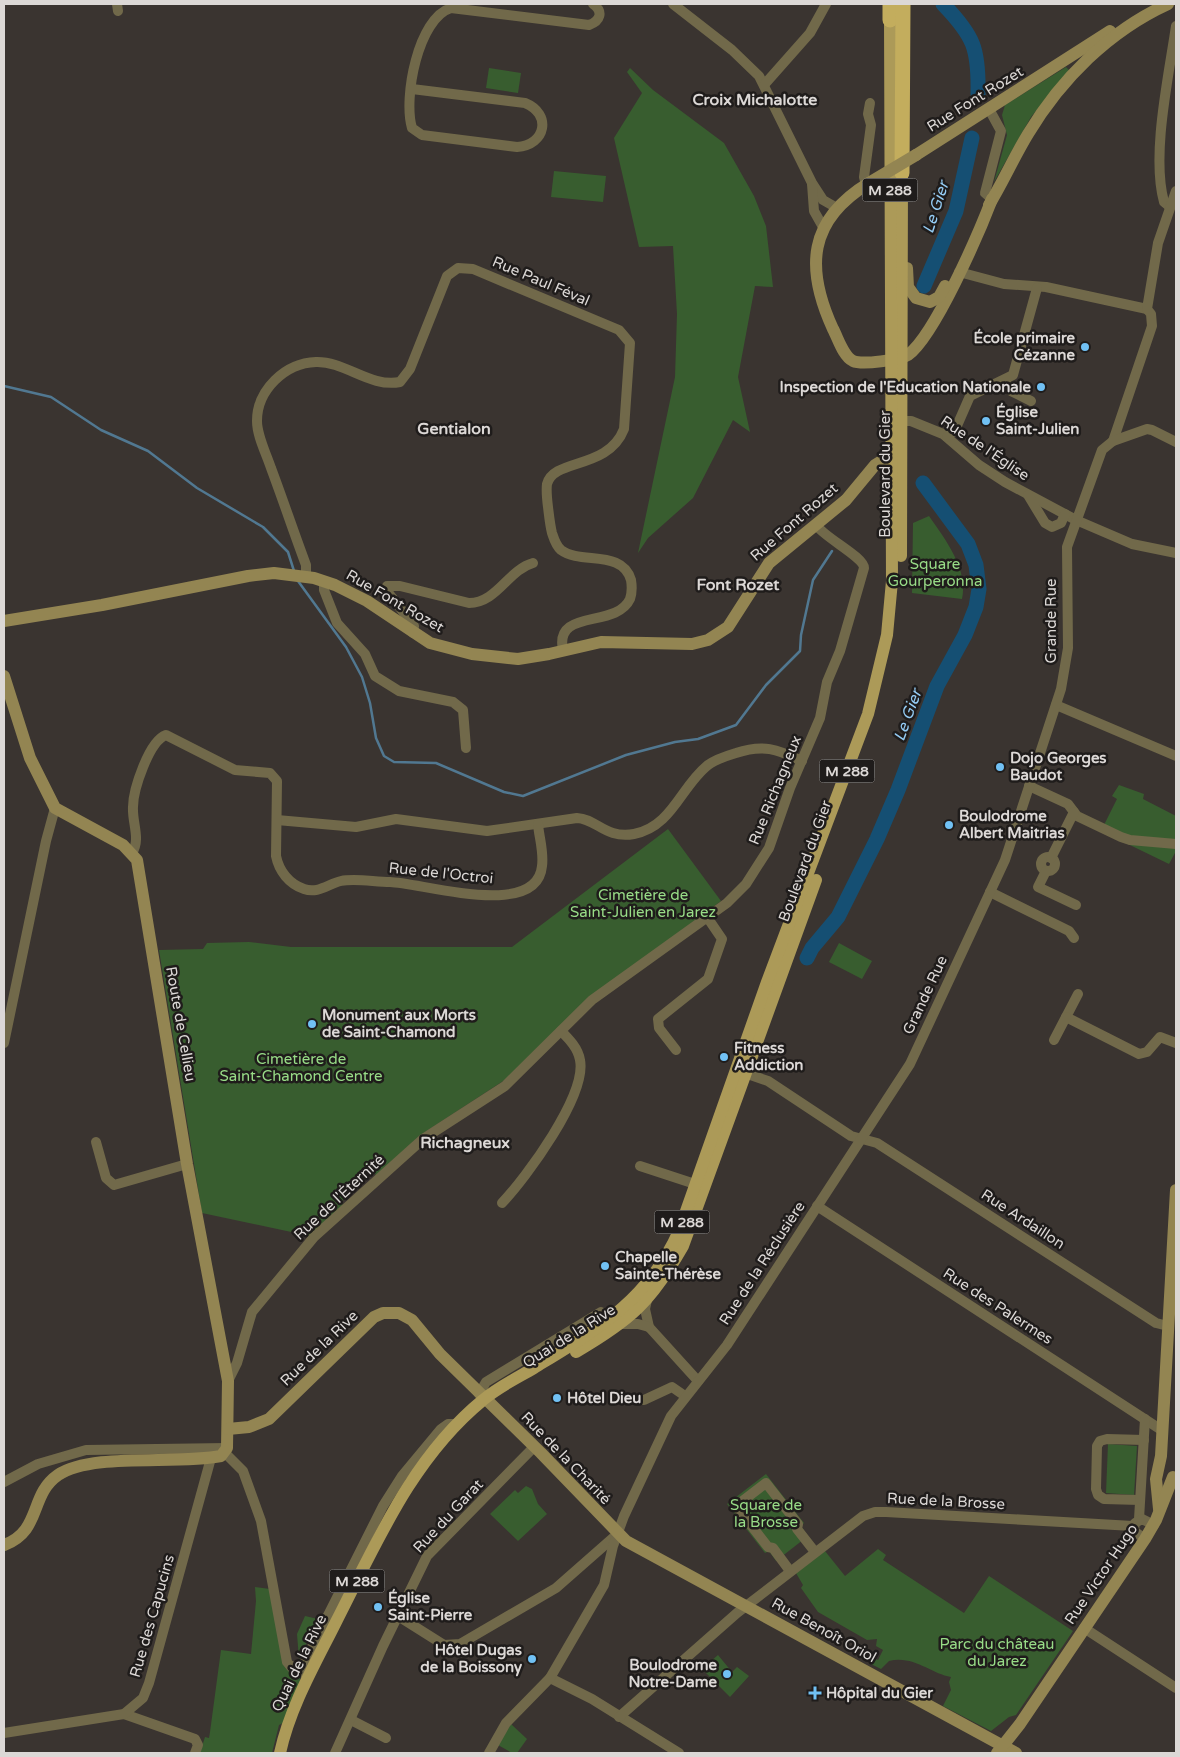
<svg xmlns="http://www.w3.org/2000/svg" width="1180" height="1757" font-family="'Varela Round',sans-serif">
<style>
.green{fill:#385d2f}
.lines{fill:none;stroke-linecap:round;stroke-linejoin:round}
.stream{stroke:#517891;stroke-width:2.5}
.river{stroke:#154f73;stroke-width:15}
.street{stroke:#71694a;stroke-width:10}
.secondary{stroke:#938552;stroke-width:12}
.primary{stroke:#ac9a58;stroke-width:12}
.highway{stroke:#c3ad5d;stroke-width:15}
.secondary-bridge{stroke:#938552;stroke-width:12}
.poi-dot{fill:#71c1f4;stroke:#1f1c1b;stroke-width:2}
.labels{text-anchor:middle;stroke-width:5;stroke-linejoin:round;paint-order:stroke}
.shield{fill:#1f1c1b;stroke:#a3a09e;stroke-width:1}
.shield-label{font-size:14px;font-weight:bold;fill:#dcd8d6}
.street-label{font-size:15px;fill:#dcd8d6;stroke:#1f1c1b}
.poi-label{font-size:15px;font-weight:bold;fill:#dcd8d6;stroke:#1f1c1b;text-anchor:start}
.park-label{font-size:15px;fill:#98dc87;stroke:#1f1c1b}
.neighbourhood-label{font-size:16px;font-weight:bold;fill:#dcd8d6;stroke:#1f1c1b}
.water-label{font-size:16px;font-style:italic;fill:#94cbf3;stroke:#1f1c1b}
</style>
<rect width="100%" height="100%" fill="#3a3430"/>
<g class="green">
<polygon points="1066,67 1069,70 1031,117 994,182 1007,135 1002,115 1005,105"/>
<polygon points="489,68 521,73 518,93 486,88"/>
<polygon points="630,68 653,90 724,143 754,196 766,226 773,287 755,286 738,377 750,432 733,420 693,498 648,538 638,553 675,377 677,314 673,246 639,247 614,138 642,93 627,72"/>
<polygon points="554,171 606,176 603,202 551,197"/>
<path d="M929,516c16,23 40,54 33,83l-50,-6 1,-70z"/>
<polygon points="1119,785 1144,794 1143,799 1176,816 1176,851 1169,864 1101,831 1117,799 1112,796"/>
<polygon points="668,829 721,901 586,1001 520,1070 419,1136 377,1176 373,1172 365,1180 355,1177 350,1188 344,1194 342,1207 310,1236 202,1213 159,950 203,949 207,943 249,942 291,947 512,947"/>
<polygon points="839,943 872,961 862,979 829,962"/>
<polygon points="1108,1444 1137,1446 1134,1495 1106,1493"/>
<polygon points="766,1474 804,1523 801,1526 808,1536 776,1561 769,1551 765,1553 727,1504"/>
<polygon points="526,1486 532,1489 538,1504 547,1514 518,1541 490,1514 515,1490 518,1493"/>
<path d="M878,1549l8,6 -3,5 81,53 25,-37 84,55 -57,84 -7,2 -18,14 -48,-25 8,-16 -2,-8 2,-5c-20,-3 -37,-22 -62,-16l-8,8 -10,-5 3,-6 4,2 5,-10 -7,-4 1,-7 -10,1 -49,-28 -17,-24 2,-3 -7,-12 29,-22 20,25z"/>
<polygon points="255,1587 270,1589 285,1664 300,1670 300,1682 283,1723 279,1725 272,1753 200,1753 205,1737 209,1738 210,1732 221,1650 251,1654 256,1601"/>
<polygon points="305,1616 318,1619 299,1659 297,1634"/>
<polygon points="718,1655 732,1672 737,1667 749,1676 730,1697 702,1669"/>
<polygon points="511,1724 527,1739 517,1753 512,1753 498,1745"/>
</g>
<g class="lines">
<g class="stream">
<polyline points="4,386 51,397 101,430 148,451 197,488 263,527 288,552 294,571"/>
<polyline points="298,581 346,647 362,677 370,703 376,738 384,756 394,762 436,763 504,792 523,796 626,755 675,742 698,739 736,725 766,685 800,651 801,635 813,580 832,551"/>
</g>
<g class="river">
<path d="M943,4c31,32 36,45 35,90"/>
<polyline points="924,286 956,211 972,138"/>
<polyline points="807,958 812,948 838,917 877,839 898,790 937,686 965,635 976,607 979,589 976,565 968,544 923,483"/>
</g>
<g class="street">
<polyline points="117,4 118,11"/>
<polyline points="673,4 732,50 759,76 812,183 823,200 837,208"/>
<polyline points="764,85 810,33 826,4"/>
<path d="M412,89l113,14c27,11 21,42 -8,44l-95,-12 -10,-7c-9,-30 6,-110 39,-120l138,17c11,-4 15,-13 4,-21"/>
<polyline points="989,109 1001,131 985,193 992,199"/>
<polyline points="812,184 814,211 823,227"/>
<polyline points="866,185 864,177 871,125 868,114 870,103"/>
<path d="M1170,207l-6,-5c-13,-47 5,-127 12,-176"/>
<polyline points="959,272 1004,284 1046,287 1147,309"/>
<polyline points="1005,381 1011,391 1031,401"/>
<polyline points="894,421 911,421 943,434 979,465 1005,482 1076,520 1132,544 1176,553"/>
<polyline points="947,437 956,428 970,396 1013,375 1037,288"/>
<polyline points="1113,441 1152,326 1151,314 1147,309 1158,243 1176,191"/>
<polyline points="1028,495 1045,523 1052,527 1061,523 1065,514"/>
<path d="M306,577v-12c-12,-32 -23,-65 -35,-97 -5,-15 -14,-32 -14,-47 0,-31 28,-58 59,-59 29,-1 54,26 84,20l10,-13 37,-93 11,-8 15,1 146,61 11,13 -6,86c-16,41 -70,29 -77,55 -1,7 0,15 1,23 1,8 2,18 4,26 2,6 4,13 9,17 20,15 61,-1 70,30 1,6 1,13 -1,19 -14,30 -76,9 -67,51"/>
<polyline points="324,581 324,590 337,623 365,654 375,676 399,691 453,702 463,710 466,748"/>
<path d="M413,633l1,-7 -27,-35v-5h13l69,17c28,0 39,-33 64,-40"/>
<polyline points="1056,705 1176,756"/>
<polyline points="1029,786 1068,804 1077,816 1121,837 1130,840 1176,844"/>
<path d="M277,820l79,7 40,-8 91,12 90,-13c20,1 28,21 57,16 38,-7 47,-48 74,-69 8,-6 18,-9 28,-12 27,-9 41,-4 66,8"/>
<path d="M132,853c9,-14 0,-30 1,-46 0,-17 16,-66 33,-72l69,35 35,3 7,8 -1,75c3,15 13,28 28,33 14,5 24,-5 37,-8 14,-3 34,1 49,1 33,1 147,38 152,-16 2,-14 -3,-29 -4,-42"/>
<circle cx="1048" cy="864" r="7"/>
<polyline points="1051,858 1074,812"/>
<polyline points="1046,871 1038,887 1076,905"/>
<polyline points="990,892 1069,931 1074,938"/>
<polyline points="1078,994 1066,1017 1139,1054 1147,1052 1160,1037 1176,1043"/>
<polyline points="1054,1040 1066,1017"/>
<polyline points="4,1043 46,841 55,808"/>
<polyline points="676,1050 659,1028 658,1019 708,979 722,939 707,917"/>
<polyline points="739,1071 768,1081 851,1136 877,1143 1156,1323 1168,1326"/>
<polyline points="96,1142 106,1178 114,1185 187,1164"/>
<polyline points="640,1166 695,1184"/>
<path d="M502,1203c24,-25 85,-108 78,-143 -2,-12 -11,-21 -19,-29"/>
<polyline points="817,1206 1163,1431"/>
<polyline points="647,1300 645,1309 649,1327 698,1381"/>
<polyline points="622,1324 638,1324 649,1327"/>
<path d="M228,1381l9,-18 15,-51 62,-75 109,-98 82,-53 87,-86 135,-97 19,-19 23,-36 21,-60 30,-70 7,-36 13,-31 24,-83c0,-11 -39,-30 -48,-43"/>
<polyline points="479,1394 486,1382 601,1312"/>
<polyline points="644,1400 672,1387 685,1396"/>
<polyline points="225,1453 243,1471 261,1521 287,1662 291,1667 303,1665"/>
<polyline points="4,1482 38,1464 86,1450 227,1448"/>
<polyline points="1140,1500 1104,1499 1098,1495 1096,1489 1097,1446 1100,1441 1107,1439 1144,1440"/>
<polyline points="1139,1519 1145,1419"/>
<polyline points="1145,1539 1134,1531 1135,1523 1142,1519 1154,1525"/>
<polyline points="790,1571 773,1548 768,1547 736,1506 766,1483 798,1524 797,1529 815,1552"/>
<polyline points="398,1616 444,1645 460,1644 556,1588 614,1537"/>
<polyline points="1084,1628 1176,1688"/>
<polyline points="550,1678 592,1699 679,1753"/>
<polyline points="307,1680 303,1665 383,1506 402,1476 441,1429 448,1424 457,1424"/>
<polyline points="124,1714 195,1739 198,1745 195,1753"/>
<polyline points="619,1717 737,1613 863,1516 875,1512 886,1512 1133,1526"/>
<polyline points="351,1720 386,1738"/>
<polyline points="4,1733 124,1714 143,1698 149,1683 211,1458"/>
<polyline points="335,1753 383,1646 427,1556 534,1447"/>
<polyline points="489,1753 506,1723 550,1678 604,1585 613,1546 624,1516 671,1416 727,1345 910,1064 1005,860 1061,689 1068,648 1067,547 1102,450 1113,441 1147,429 1152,430 1176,442"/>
</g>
<g class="secondary">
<polyline points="916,155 1110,31"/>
<path d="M869,183c-61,37 -64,85 -36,146 5,9 10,27 20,32 9,4 47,-1 55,-6 27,-20 71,-122 84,-156"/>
<path d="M989,205c14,-23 25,-48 39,-71 33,-55 81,-103 140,-130"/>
<polyline points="907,268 908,287 916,298 930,302 939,297 945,286"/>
<polyline points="4,621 102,605 248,576 274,573 314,578 335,585 367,601 430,643 472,654 518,659 549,654 601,642 692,644 708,640 728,627 769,563 846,500 875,465 883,460 901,459"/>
<path d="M4,676l26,82 25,50 68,37 14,15 50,304 41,217 -1,67 -6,8c-44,9 -129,-4 -163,19 -29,20 -16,56 -54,70"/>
<polyline points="228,1429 249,1427 269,1419 374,1317 383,1313 399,1313 412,1320 440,1354 541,1453 626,1541 1016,1753"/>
<polyline points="1159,1509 1156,1479 1161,1456 1176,1190"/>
<polyline points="997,1753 1020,1724 1145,1539 1156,1520 1173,1477"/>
</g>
<g class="primary">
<polyline points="901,556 902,173"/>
<path d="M576,1352c55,-32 75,-50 107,-106l133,-366"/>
<path d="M280,1753c10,-46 35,-89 56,-131 41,-80 76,-164 147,-222 15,-13 34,-22 51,-32 62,-38 114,-67 145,-137l88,-249 101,-268 19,-79 5,-54 -2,-561"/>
</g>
<g class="highway">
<polyline points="890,4 890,20"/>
<polyline points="902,173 903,4"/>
</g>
<polyline class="secondary-bridge" points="869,183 916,155"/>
</g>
<g class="poi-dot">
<circle cx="1085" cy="347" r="5"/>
<circle cx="1041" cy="387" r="5"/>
<circle cx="986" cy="421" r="5"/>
<circle cx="1000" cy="767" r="5"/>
<circle cx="949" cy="825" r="5"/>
<circle cx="312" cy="1024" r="5"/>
<circle cx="724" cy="1057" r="5"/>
<circle cx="605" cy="1266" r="5"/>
<circle cx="557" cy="1398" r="5"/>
<circle cx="378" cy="1607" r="5"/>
<circle cx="532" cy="1659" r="5"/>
<circle cx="727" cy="1674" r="5"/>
<path d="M812.5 1685.5h5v5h5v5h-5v5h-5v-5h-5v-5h5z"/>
</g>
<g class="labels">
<g class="shield">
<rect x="862.5" y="178.5" width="55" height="23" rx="4"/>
<rect x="819.5" y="759.5" width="55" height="23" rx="4"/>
<rect x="654.5" y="1210.5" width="55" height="23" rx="4"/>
<rect x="329.5" y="1569.5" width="55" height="23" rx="4"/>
</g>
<g class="shield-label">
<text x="890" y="195">M 288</text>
<text x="847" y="776">M 288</text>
<text x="682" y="1227">M 288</text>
<text x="357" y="1586">M 288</text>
</g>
<g class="street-label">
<text transform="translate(975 99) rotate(-32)" y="5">Rue Font Rozet</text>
<text transform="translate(541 281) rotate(23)" y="5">Rue Paul Féval</text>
<text transform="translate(985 448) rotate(34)" y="5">Rue de l'Église</text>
<text transform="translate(885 474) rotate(-90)" y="5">Boulevard du Gier</text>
<text transform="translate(794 522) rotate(-41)" y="5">Rue Font Rozet</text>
<text transform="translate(395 601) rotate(30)" y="5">Rue Font Rozet</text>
<text transform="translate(1051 621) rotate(-90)" y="5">Grande Rue</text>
<text transform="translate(775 790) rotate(-68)" y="5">Rue Richagneux</text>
<text transform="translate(805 861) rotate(-70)" y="5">Boulevard du Gier</text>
<text transform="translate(441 873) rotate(6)" y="5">Rue de l'Octroi</text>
<text transform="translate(925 995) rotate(-65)" y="5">Grande Rue</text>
<text transform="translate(181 1024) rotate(80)" y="5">Route de Cellieu</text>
<text transform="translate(339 1197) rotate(-43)" y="5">Rue de l'Éternité</text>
<text transform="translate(1023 1219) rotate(33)" y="5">Rue Ardaillon</text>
<text transform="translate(762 1263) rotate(-57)" y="5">Rue de la Réclusière</text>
<text transform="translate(998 1306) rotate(33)" y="5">Rue des Palermes</text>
<text transform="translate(569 1336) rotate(-32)" y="5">Quai de la Rive</text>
<text transform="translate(319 1348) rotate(-44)" y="5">Rue de la Rive</text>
<text transform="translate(566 1458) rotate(46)" y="5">Rue de la Charité</text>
<text transform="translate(946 1501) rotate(3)" y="5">Rue de la Brosse</text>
<text transform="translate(448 1516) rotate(-47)" y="5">Rue du Garat</text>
<text transform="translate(1101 1574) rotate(-56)" y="5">Rue Victor Hugo</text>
<text transform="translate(152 1616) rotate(-74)" y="5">Rue des Capucins</text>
<text transform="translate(824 1630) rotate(29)" y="5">Rue Benoît Oriol</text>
<text transform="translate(299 1663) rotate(-64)" y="5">Quai de la Rive</text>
</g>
<g class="poi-label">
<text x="1075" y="343" text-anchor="end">École primaire<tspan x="1075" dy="17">Cézanne</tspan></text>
<text x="1031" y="392" text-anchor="end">Inspection de l'Education Nationale</text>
<text x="996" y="417">Église<tspan x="996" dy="17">Saint-Julien</tspan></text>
<text x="1010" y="763">Dojo Georges<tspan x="1010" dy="17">Baudot</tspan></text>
<text x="959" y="821">Boulodrome<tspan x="959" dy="17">Albert Maitrias</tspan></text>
<text x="322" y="1020">Monument aux Morts<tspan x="322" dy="17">de Saint-Chamond</tspan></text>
<text x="734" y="1053">Fitness<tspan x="734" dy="17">Addiction</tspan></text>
<text x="615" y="1262">Chapelle<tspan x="615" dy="17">Sainte-Thérèse</tspan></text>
<text x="567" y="1403">Hôtel Dieu</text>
<text x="388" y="1603">Église<tspan x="388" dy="17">Saint-Pierre</tspan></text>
<text x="522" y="1655" text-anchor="end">Hôtel Dugas<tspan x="522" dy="17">de la Boissony</tspan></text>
<text x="717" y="1670" text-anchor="end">Boulodrome<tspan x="717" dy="17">Notre-Dame</tspan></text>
<text x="826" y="1698">Hôpital du Gier</text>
</g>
<g class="park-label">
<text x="935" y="569">Square<tspan x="935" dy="17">Gourperonna</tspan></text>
<text x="643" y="900">Cimetière de<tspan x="643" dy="17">Saint-Julien en Jarez</tspan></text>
<text x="301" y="1064">Cimetière de<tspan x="301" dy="17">Saint-Chamond Centre</tspan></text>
<text x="766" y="1510">Square de<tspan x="766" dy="17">la Brosse</tspan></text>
<text x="997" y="1649">Parc du château<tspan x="997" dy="17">du Jarez</tspan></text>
</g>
<g class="neighbourhood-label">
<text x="755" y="105">Croix Michalotte</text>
<text x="454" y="434">Gentialon</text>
<text x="738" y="590">Font Rozet</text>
<text x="465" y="1148">Richagneux</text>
</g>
<g class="water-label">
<text transform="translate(935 207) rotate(-72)" y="6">Le Gier</text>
<text transform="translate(907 715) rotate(-70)" y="6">Le Gier</text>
</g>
</g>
<rect width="1180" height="1757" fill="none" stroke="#dcd8d6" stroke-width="10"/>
</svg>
